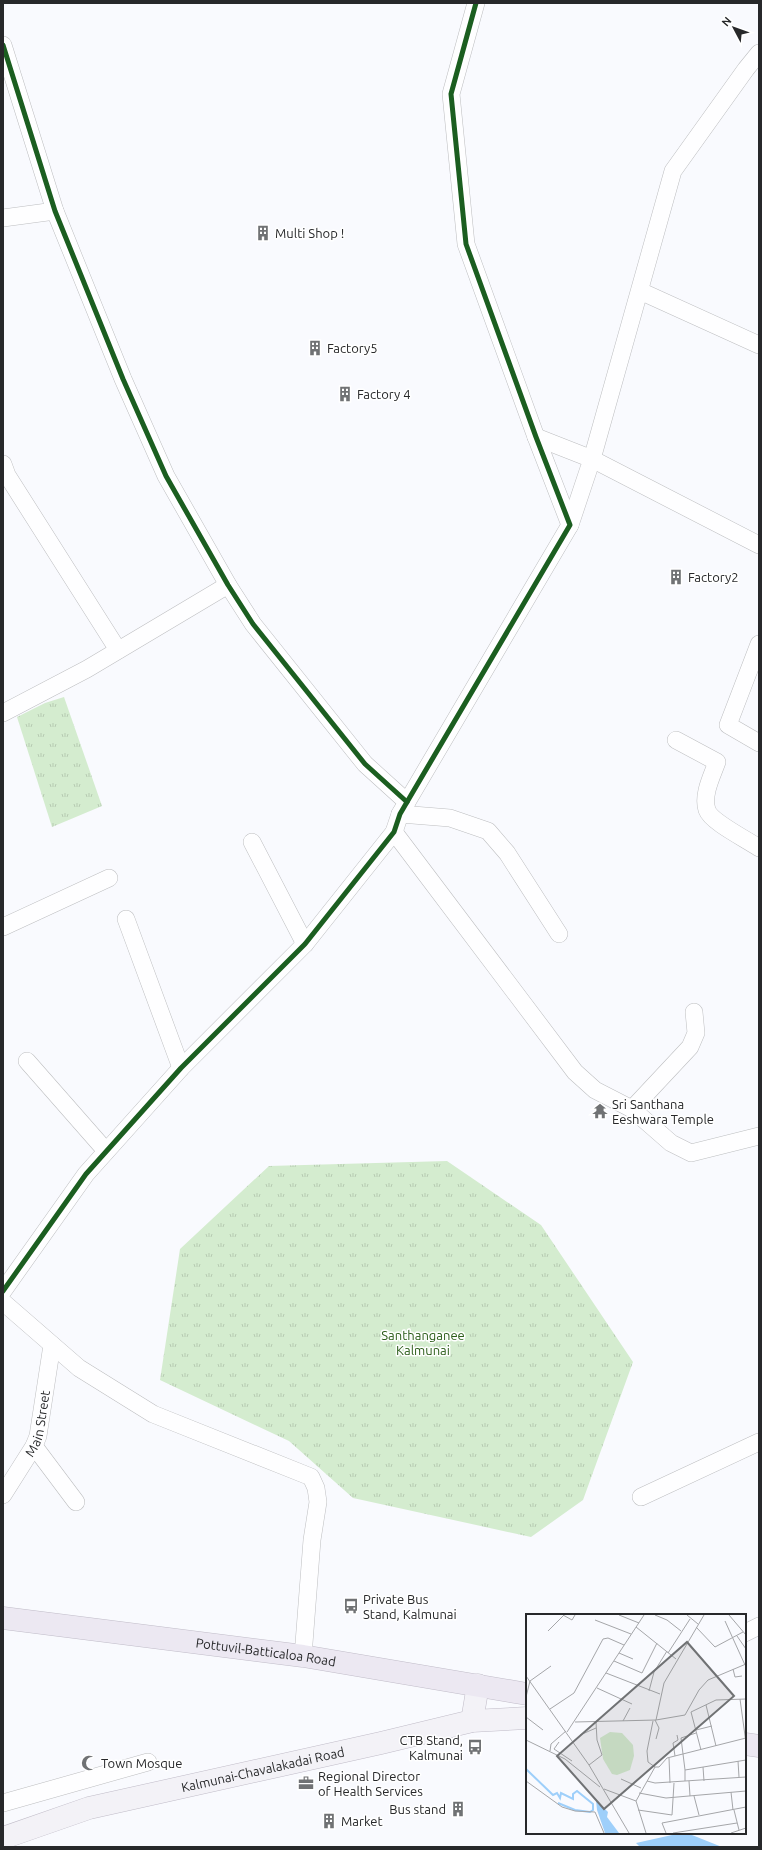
<svg xmlns="http://www.w3.org/2000/svg" width="762" height="1850" font-family="Ubuntu,sans-serif">
<style>
.grass{fill:url(#grass-tufts)}
.water{fill:#9ecffa}
.lines{fill:none;stroke-linecap:round;stroke-linejoin:round}
.minor-casing{stroke:#bdbec0;stroke-width:18}
.major-casing{stroke:#c0bcc8;stroke-width:23}
.highway-casing{stroke:#c0bcc8;stroke-width:23}
.minor{stroke:#fefeff;stroke-width:17}
.major{stroke:#f3f2f7;stroke-width:22}
.highway{stroke:#ece8f2;stroke-width:22}
.cycleway-casing{stroke:#fff;stroke-width:8}
.cycleway{stroke:#1b5e20;stroke-width:5}
.labels{text-anchor:middle;stroke-width:3;stroke-linejoin:round;paint-order:stroke}
.poi-label{font-size:13px;fill:#27282a;stroke:#fff;text-anchor:start}
.park-label{font-size:13px;fill:#2a5c18;stroke:#fff}
.street-label{font-size:13px;fill:#27282a;stroke:#fff}
.inset-river{fill:none;stroke:#9ecffa;stroke-width:2}
.inset-road{fill:none;stroke:#a5a6a9;stroke-width:1}
.view{fill:#707274;fill-opacity:0.15;stroke:#707274;stroke-width:2}
.inset-edge{fill:none;stroke:#27282a;stroke-width:2}
</style>
<defs>
<pattern id="grass-tufts" width="24" height="20" patternUnits="userSpaceOnUse"><rect width="24" height="20" fill="#d4eccf"/><path d="M3 7l-1-3M5 7V3M7 7l1-3M15 17l-1-3M17 17v-4M19 17l1-3" fill="none" stroke="#b6cab2"/></pattern>
</defs>
<rect width="100%" height="100%" fill="#f9fafe"/>
<g class="grass">
<polygon points="64,697 102,806 52,827 17,717 45,703"/>
<polygon points="447,1161 541,1225 633,1362 583,1500 531,1537 353,1498 289,1441 160,1380 180,1249 269,1166"/>
</g>
<polygon class="water" points="681,1833 687,1833 722,1847 640,1847 636,1843"/>
<g class="lines">
<g class="minor-casing">
<g id="minor">
<polyline points="3,45 55,211 123,379 166,476 228,585 253,624 365,764 407,802 400,814 394,832 305,944 181,1068 86,1174 3,1291"/>
<polyline points="759,53 746,69 673,171 592,459 759,545"/>
<polyline points="3,218 55,211"/>
<polyline points="640,291 759,345"/>
<polyline points="536,437 592,459 570,525"/>
<polyline points="3,464 7,475 118,650"/>
<polyline points="759,644 728,725 759,743"/>
<polyline points="3,713 87,669 228,585"/>
<path d="M676,740l41,22c-5,14 -15,33 -10,48 4,12 41,30 52,38"/>
<polyline points="407,802 570,525 536,437 466,244 451,94 476,3"/>
<polyline points="400,814 450,818 488,831 507,853 559,934"/>
<polyline points="394,832 575,1072 595,1090 632,1109 671,1143 691,1153 759,1136"/>
<polyline points="252,842 305,944"/>
<polyline points="126,919 181,1068"/>
<polyline points="3,927 109,878"/>
<polyline points="27,1061 106,1151"/>
<polyline points="632,1109 690,1047 696,1033 694,1012"/>
<polyline points="3,1302 79,1368 153,1414 311,1477 316,1488 318,1502 312,1540 303,1656"/>
<polyline points="34,1446 76,1502"/>
<path id="s1" d="M3,1495l31,-49 4,-10 14,-91"/>
<polyline points="641,1497 759,1442"/>
<polyline points="745,1633 759,1626"/>
<polyline points="3,1803 148,1762"/>
</g>
</g>
<g class="major-casing">
<g id="major">
<polyline points="472,1721 478,1685"/>
<path id="s2" d="M3,1838l86,-30 292,-65 91,-22 55,-3"/>
</g>
</g>
<g class="highway-casing">
<g id="highway">
<path id="s3" d="M3,1618l300,38 224,38"/>
<polyline points="745,1744 759,1746"/>
</g>
</g>
<use href="#minor" class="minor"/>
<use href="#major" class="major"/>
<use href="#highway" class="highway"/>
<g class="cycleway-casing">
<g id="cycleway">
<polyline points="3,45 55,211 123,379 166,476 228,585 253,624 365,764 407,802 400,814 394,832 305,944 181,1068 86,1174 3,1291"/>
<polyline points="407,802 570,525 536,437 466,244 451,94 476,3"/>
</g>
</g>
<use href="#cycleway" class="cycleway"/>
</g>
<defs>
<g id="building-bare" transform="scale(1.2)"><path d="M-4-6H4V6H1V3H-1V6H-4ZM-2.5-4.3h1.7v1.8h-1.7ZM.8-4.3h1.7v1.8H.8ZM-2.5-1h1.7V.8h-1.7ZM.8-1h1.7V.8H.8Z" fill="#707274" stroke="#fff" stroke-width="2.5" paint-order="stroke"/></g>
<g id="temple-bare" transform="scale(1.2)"><path d="M0-6L5-2H3V0L6.5 2.5H4V6H1.5V3h-3V6H-4V2.5H-6.5L-3 0V-2H-5Z" fill="#707274" stroke="#fff" stroke-width="2.5" paint-order="stroke"/></g>
<g id="bus-bare" transform="scale(1.2)"><path d="M-5-6H5V4H4V6H2V4H-2V6H-4V4H-5ZM-3.5-4V0h7V-4ZM-3.5 1.2v1.5H-2V1.2ZM2 1.2v1.5H3.5V1.2Z" fill="#707274" stroke="#fff" stroke-width="2.5" paint-order="stroke"/></g>
<g id="mosque-bare" transform="scale(1.2)"><path d="M3.5-4.9A6 6 0 1 0 3.5 4.9A5 5 0 1 1 3.5-4.9Z" fill="#707274" stroke="#fff" stroke-width="2.5" paint-order="stroke"/></g>
<g id="office-bare" transform="scale(1.2)"><path d="M-6-3h4V-5.5h4V-3h4V5H-6ZM-1-4.5V-3h2v-1.5ZM-6 0V1H6V0Z" fill="#707274" stroke="#fff" stroke-width="2.5" paint-order="stroke"/></g>
</defs>
<g fill-rule="evenodd">
<use href="#building-bare" x="263" y="233"/>
<use href="#building-bare" x="315" y="348"/>
<use href="#building-bare" x="345" y="394"/>
<use href="#building-bare" x="676" y="577"/>
<use href="#temple-bare" x="600" y="1111"/>
<use href="#bus-bare" x="351" y="1606"/>
<use href="#bus-bare" x="475" y="1747"/>
<use href="#mosque-bare" x="89" y="1763"/>
<use href="#office-bare" x="306" y="1783"/>
<use href="#building-bare" x="458" y="1809"/>
<use href="#building-bare" x="329" y="1821"/>
</g>
<g class="labels">
<g class="poi-label">
<text x="275" y="238">Multi Shop !</text>
<text x="327" y="353">Factory5</text>
<text x="357" y="399">Factory 4</text>
<text x="688" y="582">Factory2</text>
<text x="612" y="1109">Sri Santhana<tspan x="612" dy="15">Eeshwara Temple</tspan></text>
<text x="363" y="1604">Private Bus<tspan x="363" dy="15">Stand, Kalmunai</tspan></text>
<text x="463" y="1745" text-anchor="end">CTB Stand,<tspan x="463" dy="15">Kalmunai</tspan></text>
<text x="101" y="1768">Town Mosque</text>
<text x="318" y="1781">Regional Director<tspan x="318" dy="15">of Health Services</tspan></text>
<text x="446" y="1814" text-anchor="end">Bus stand</text>
<text x="341" y="1826">Market</text>
</g>
<g class="park-label">
<text x="423" y="1340">Santhanganee<tspan x="423" dy="15">Kalmunai</tspan></text>
</g>
<g class="street-label">
<text dy="5" stroke="none"><textPath href="#s1" startOffset="81">Main Street</textPath></text>
<text dy="5" stroke="none"><textPath href="#s3" startOffset="265">Pottuvil-Batticaloa Road</textPath></text>
<text dy="5" stroke="none"><textPath href="#s2" startOffset="269">Kalmunai-Chavalakadai Road</textPath></text>
</g>
</g>
<g transform="translate(526 1614)">
<rect width="220" height="220" fill="#f9fafe"/>
<path d="M84,118l12,1 11,12 1,11 -4,14 -13,5 -5,-1 -9,-15 -3,-21z" fill="#d4eccf"/>
<path d="M70,186l12,12 -1,5 12,16h-14l-8,-23z" fill="#9ecffa"/>
<path class="inset-river" d="M0,155l27,26 4,-2 3,5 1,-5 12,6v-5l4,-3 16,13v6l-3,2 -15,-2 -17,-7"/>
<path class="inset-road" d="M37,1l9,5 3,-5M93,1l20,8M129,1l12,5 14,11M161,1l11,9M203,1l17,20M69,6l36,14M199,7l20,44M110,13l40,32M170,13l19,20 28,-15M22,17l16,-16M211,22l9,13M93,39l14,6M142,39l22,-34M88,47l28,12 15,-30M207,55l2,8 7,-1M80,59l54,21M0,62l63,89 40,68M4,67l21,-15M71,74l35,16M123,77l5,-19 13,-21M0,83l4,-16M214,85l6,44M180,91l10,41M24,95l24,-16 29,-54 5,-1 16,7M0,103l17,13M129,106l4,8 -3,11M130,106l29,-5 14,-25 9,-10 38,-16M97,107l7,-13M49,108l81,-2 8,-37 40,-68M170,116l16,-4M41,118l77,-117M54,121l16,-7M0,126l39,19 35,28M33,128l-5,7 18,12M175,136l-10,-38 25,-12 30,-1M24,137l1,-7 15,-13M149,142l-2,-13 5,-3 -1,-5M143,144l1,25M212,147l1,16M63,151l13,-10 -5,-15 -1,-18M129,153h4l8,-9 79,-20M177,153l1,14M159,156l-4,-32 15,-5M95,165l20,9M0,167l36,26 13,4 20,1 9,21M121,167l8,2 30,-2v-11l61,-10M159,167l61,-4M163,167l1,15M78,175l32,12 19,-34 -7,-5 -1,-11 6,-30M205,178l2,18M113,179l27,5 80,-7M168,182l5,19M110,187l10,32M112,196l34,5 2,-32M208,196l5,20M140,219l-4,-10 84,-16M147,219l64,-10M205,219l15,-5"/>
<path class="view" d="M161,28l47,54 -130,113 -47,-53z"/>
<rect width="220" height="220" class="inset-edge"/>
</g>
<rect width="762" height="1850" fill="none" stroke="#27282a" stroke-width="8"/>
<g transform="translate(734 28) rotate(311)" stroke="#ffffff" stroke-width="3" paint-order="stroke">
<path d="M0-3L7 15L0 10L-7 15Z" fill="#27282a"/>
<text y="-6" font-size="11" font-weight="bold" text-anchor="middle" fill="#27282a">N</text>
</g>
</svg>
